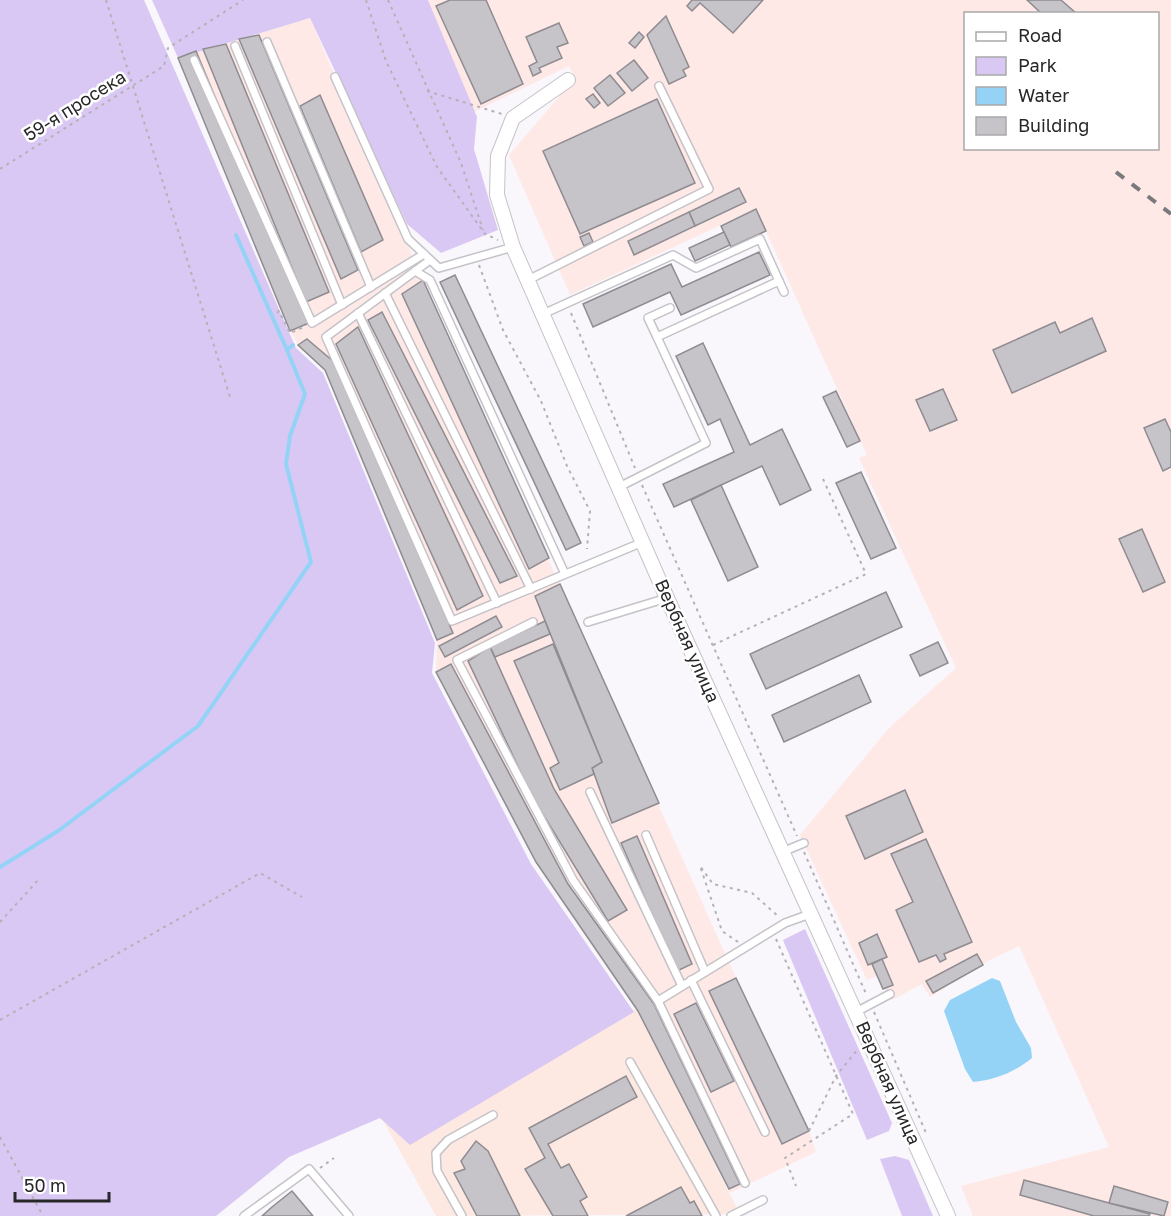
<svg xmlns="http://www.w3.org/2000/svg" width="1171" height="1216" font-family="'Golos Text',sans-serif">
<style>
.industrial{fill:#fee9e6;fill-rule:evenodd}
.medical{fill:#fde9e2}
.green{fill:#dac8f4}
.water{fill:#94d3f6}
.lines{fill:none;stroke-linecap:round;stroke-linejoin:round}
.stream{stroke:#94d3f6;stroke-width:4}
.building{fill:#c6c3c9;stroke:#8e8c91;stroke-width:1.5}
.lane-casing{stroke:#c5c3c8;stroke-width:10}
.street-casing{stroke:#c5c3c8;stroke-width:16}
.path{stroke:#b4b2b6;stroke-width:2;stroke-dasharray:3 4.5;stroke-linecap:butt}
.lane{stroke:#fff;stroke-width:7}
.street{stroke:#fff;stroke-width:14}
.rail{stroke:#7a797c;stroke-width:4;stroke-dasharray:10 10;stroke-linecap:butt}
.labels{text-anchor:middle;stroke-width:5;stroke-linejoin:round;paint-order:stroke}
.street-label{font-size:18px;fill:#272729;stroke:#fff}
</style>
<rect width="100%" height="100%" fill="#f9f7fc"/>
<g class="industrial">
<path d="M428,0h743v1216h-198l-12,-30 148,-39 -90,-201 -29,14 -60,37 -8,-13 -30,16 -15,-24 -10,4 -67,-145 90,-108 66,-59 -97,-210 8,-3 -111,-246 -186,86 -61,-140 66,-77 -6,-12 -95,46zM966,14h192v134h-192z"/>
<polygon points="310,18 423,280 736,978 809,1131 816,1152 730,1193 639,1011 536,862 436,672 437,640 325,370 298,345 290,331 178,58"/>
</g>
<polygon class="medical" points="600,998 638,1011 740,1214 436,1216 381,1117"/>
<g class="green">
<polygon points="0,0 144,0 296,348 323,373 435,643 432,673 531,864 634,1012 410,1145 380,1118 289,1157 216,1216 0,1216"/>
<polygon points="152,0 428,0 477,117 474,149 498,230 441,253 407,224 310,18 178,58"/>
<polygon points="805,929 892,1123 889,1131 867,1140 783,940"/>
<polygon points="895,1156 909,1160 933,1216 902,1216 880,1159"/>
</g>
<path class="water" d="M992,978l8,3 16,41 15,26 1,10c-17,14 -37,22 -59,24l-8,-13 -21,-58 6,-11z"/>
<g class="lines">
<g class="stream">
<polyline points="236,235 287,350"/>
<polyline points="0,867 58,831 198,726 311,562 286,464 290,436 305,394 287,350 293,345"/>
</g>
</g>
<g class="building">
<polygon points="450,0 486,0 523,84 481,104 436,6"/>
<polygon points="692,0 691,0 763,0 733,33 700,3 692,11 687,6"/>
<polygon points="1027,0 1061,0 1077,14 1042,14"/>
<polygon points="666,16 689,67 683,70 686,76 669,84 647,35"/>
<polygon points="559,23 568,43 557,47 562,58 539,68 541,72 533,76 529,66 537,62 526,37"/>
<polygon points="639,32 644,37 635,48 629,43"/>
<polygon points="259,35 358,270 341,279 239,39"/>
<polygon points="226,44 329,292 306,302 203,49"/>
<polygon points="196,51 309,323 290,331 178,58"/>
<polygon points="634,60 648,78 632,91 617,73"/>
<polygon points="610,75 625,93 608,106 594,88"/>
<polygon points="593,94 600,103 594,108 586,99"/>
<polygon points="320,95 383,240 361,252 300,106"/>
<polygon points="657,99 695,183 580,234 543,151"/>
<polygon points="739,188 746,202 695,226 689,212"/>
<polygon points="756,209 766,231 731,247 721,226"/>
<polygon points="689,212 695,226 634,255 628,241"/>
<polygon points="724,232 730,245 695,261 689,248"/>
<polygon points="589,233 593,242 584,246 580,237"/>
<polygon points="759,252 770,275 681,315 670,292 593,327 583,304 671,264 682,287"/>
<polygon points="455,275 581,543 566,550 440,282"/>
<polygon points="423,280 549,558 529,569 402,294"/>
<polygon points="382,312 517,576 500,583 368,320"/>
<polygon points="1092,318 1106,351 1012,393 993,350 1055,322 1060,333"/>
<polygon points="358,327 483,596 457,610 336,344"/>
<polygon points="307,339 334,362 453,633 437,640 325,370 298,345"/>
<polygon points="703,343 750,445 782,429 811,490 780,505 762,466 674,507 663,484 734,452 720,419 708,425 676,356"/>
<polygon points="943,389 957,420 930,431 916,400"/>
<polygon points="836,391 860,441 847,447 823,397"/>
<polygon points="1165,419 1171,432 1171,467 1163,471 1144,428"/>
<polygon points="861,472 896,548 871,559 836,483"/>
<polygon points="721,485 758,567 728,581 691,500"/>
<polygon points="1142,529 1165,582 1143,592 1119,539"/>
<polygon points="560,584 659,803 612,823 592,768 602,762 535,596"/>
<polygon points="886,592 902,627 766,689 750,654"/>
<polygon points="496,616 502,627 445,657 439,646"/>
<polygon points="545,621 550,634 495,657 490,647"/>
<polygon points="938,642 948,663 920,676 910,655"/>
<polygon points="553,644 602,762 592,768 594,774 560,790 550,768 559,763 514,661"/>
<polygon points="490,647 554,789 627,910 608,921 533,798 468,661"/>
<polygon points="451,664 568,884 654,1004 740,1184 729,1189 638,1011 536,862 436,672"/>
<polygon points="859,675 871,702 784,742 772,715"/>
<polygon points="905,790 923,832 865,859 846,816"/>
<polygon points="637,836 692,964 677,971 621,843"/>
<polygon points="926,839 972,942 944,954 946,959 940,962 936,955 919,962 896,910 913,902 891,854"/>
<polygon points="877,934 887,957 868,965 859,943"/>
<polygon points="977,954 983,965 933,993 926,981"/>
<polygon points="882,959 893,985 883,989 872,964"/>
<polygon points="736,978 809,1131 782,1144 709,991"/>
<polygon points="696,1003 734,1081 711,1092 674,1014"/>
<polygon points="626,1076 637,1097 548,1144 561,1168 569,1164 587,1197 580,1201 588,1216 553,1216 525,1169 545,1158 529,1128"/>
<polygon points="476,1141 488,1151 520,1216 477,1216 454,1173 465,1169 461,1161"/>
<polygon points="1024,1180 1150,1214 1149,1216 1094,1216 1020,1195"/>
<polygon points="1114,1186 1168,1202 1164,1216 1109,1203"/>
<polygon points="681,1187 690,1203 694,1201 702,1216 626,1216"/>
<polygon points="292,1191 313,1216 262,1216 272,1207"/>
</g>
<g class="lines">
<g class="lane-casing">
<g id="lane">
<polyline points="267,42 371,287"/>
<polyline points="235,46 342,305"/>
<polyline points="194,60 312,323 424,254"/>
<polyline points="335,77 408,239 439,268 513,247"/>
<polyline points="430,260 326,337 452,621 643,542"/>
<polyline points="415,271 430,280 565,574"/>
<polyline points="528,280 709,189 659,86"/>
<polyline points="779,281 784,292"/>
<polyline points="385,293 531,589"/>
<polyline points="358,313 497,603"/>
<polyline points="543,314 673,255 696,268 760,239 779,281 657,337 706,443 619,487"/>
<polyline points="657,337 648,318 670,308"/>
<polyline points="533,622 457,660 573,880 658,1001 785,923 810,914"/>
<polyline points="588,622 667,598"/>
<polyline points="590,792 682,986"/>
<polyline points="646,835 705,972"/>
<polyline points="782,852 804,843"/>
<polyline points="691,980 765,1132"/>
<polyline points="658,1001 745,1183"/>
<polyline points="856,1012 890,994"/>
<polyline points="630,1062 716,1216"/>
<polyline points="244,1216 309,1169 349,1216"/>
<polyline points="462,1216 437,1171 436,1153 448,1140 493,1115"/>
<polyline points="731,1216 763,1200"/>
</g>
</g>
<g class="street-casing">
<polyline id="street" points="568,80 513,118 498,156 497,195 513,247 667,598 948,1216"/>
</g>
<g class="path">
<polyline points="106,0 230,397"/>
<polyline points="366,0 386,61 437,167 485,234 498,240"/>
<polyline points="388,0 461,163 483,230"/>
<polyline points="427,91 502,114"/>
<polyline points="0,169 164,66 168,48 243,0"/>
<polyline points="479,265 503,330 541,401 567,466 590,511 587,549"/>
<polyline points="277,313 279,311 290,333 304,327"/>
<polyline points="571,313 635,468"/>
<polyline points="642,485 797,836"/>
<polyline points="713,645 866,574 823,479"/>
<polyline points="804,852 867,996"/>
<polyline points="0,922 40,878"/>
<polyline points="776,939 853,1114 785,1158 796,1186"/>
<polyline points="738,942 722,931 700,866 713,884 752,893 779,917"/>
<polyline points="874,1012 926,1133"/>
<polyline points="0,1020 260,873 302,897"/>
<polyline points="809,1131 836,1076 858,1049"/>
<polyline points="0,1137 43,1216"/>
<polyline points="320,1168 334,1158"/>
</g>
<use href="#lane" class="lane"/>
<use href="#street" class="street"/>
<polyline class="rail" points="1116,172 1171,214"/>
</g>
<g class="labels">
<g class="street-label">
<text transform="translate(75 106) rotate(-32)" y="6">59-я просека</text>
<text transform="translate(687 641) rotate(66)" y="6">Вербная улица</text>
<text transform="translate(888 1083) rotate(66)" y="6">Вербная улица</text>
</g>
</g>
<rect x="964" y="12" width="195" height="138" fill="#ffffff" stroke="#a9a9a9" stroke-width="1.5"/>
<rect x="976" y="32" width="30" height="9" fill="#ffffff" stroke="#a9a9a9" stroke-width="1.5"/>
<text x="1018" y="42" font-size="18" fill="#272729">Road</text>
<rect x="976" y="57" width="30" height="18" fill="#dac8f4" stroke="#a9a9a9" stroke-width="1.5"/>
<text x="1018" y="72" font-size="18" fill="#272729">Park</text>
<rect x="976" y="87" width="30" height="18" fill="#94d3f6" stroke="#a9a9a9" stroke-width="1.5"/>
<text x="1018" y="102" font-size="18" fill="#272729">Water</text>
<rect x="976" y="117" width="30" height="18" fill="#c6c3c9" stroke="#a9a9a9" stroke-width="1.5"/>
<text x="1018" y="132" font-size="18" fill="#272729">Building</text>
<path d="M15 1192v9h94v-9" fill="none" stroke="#272729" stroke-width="3"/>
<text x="24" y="1192" font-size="18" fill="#272729" stroke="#ffffff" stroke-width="4.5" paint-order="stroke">50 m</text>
</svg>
